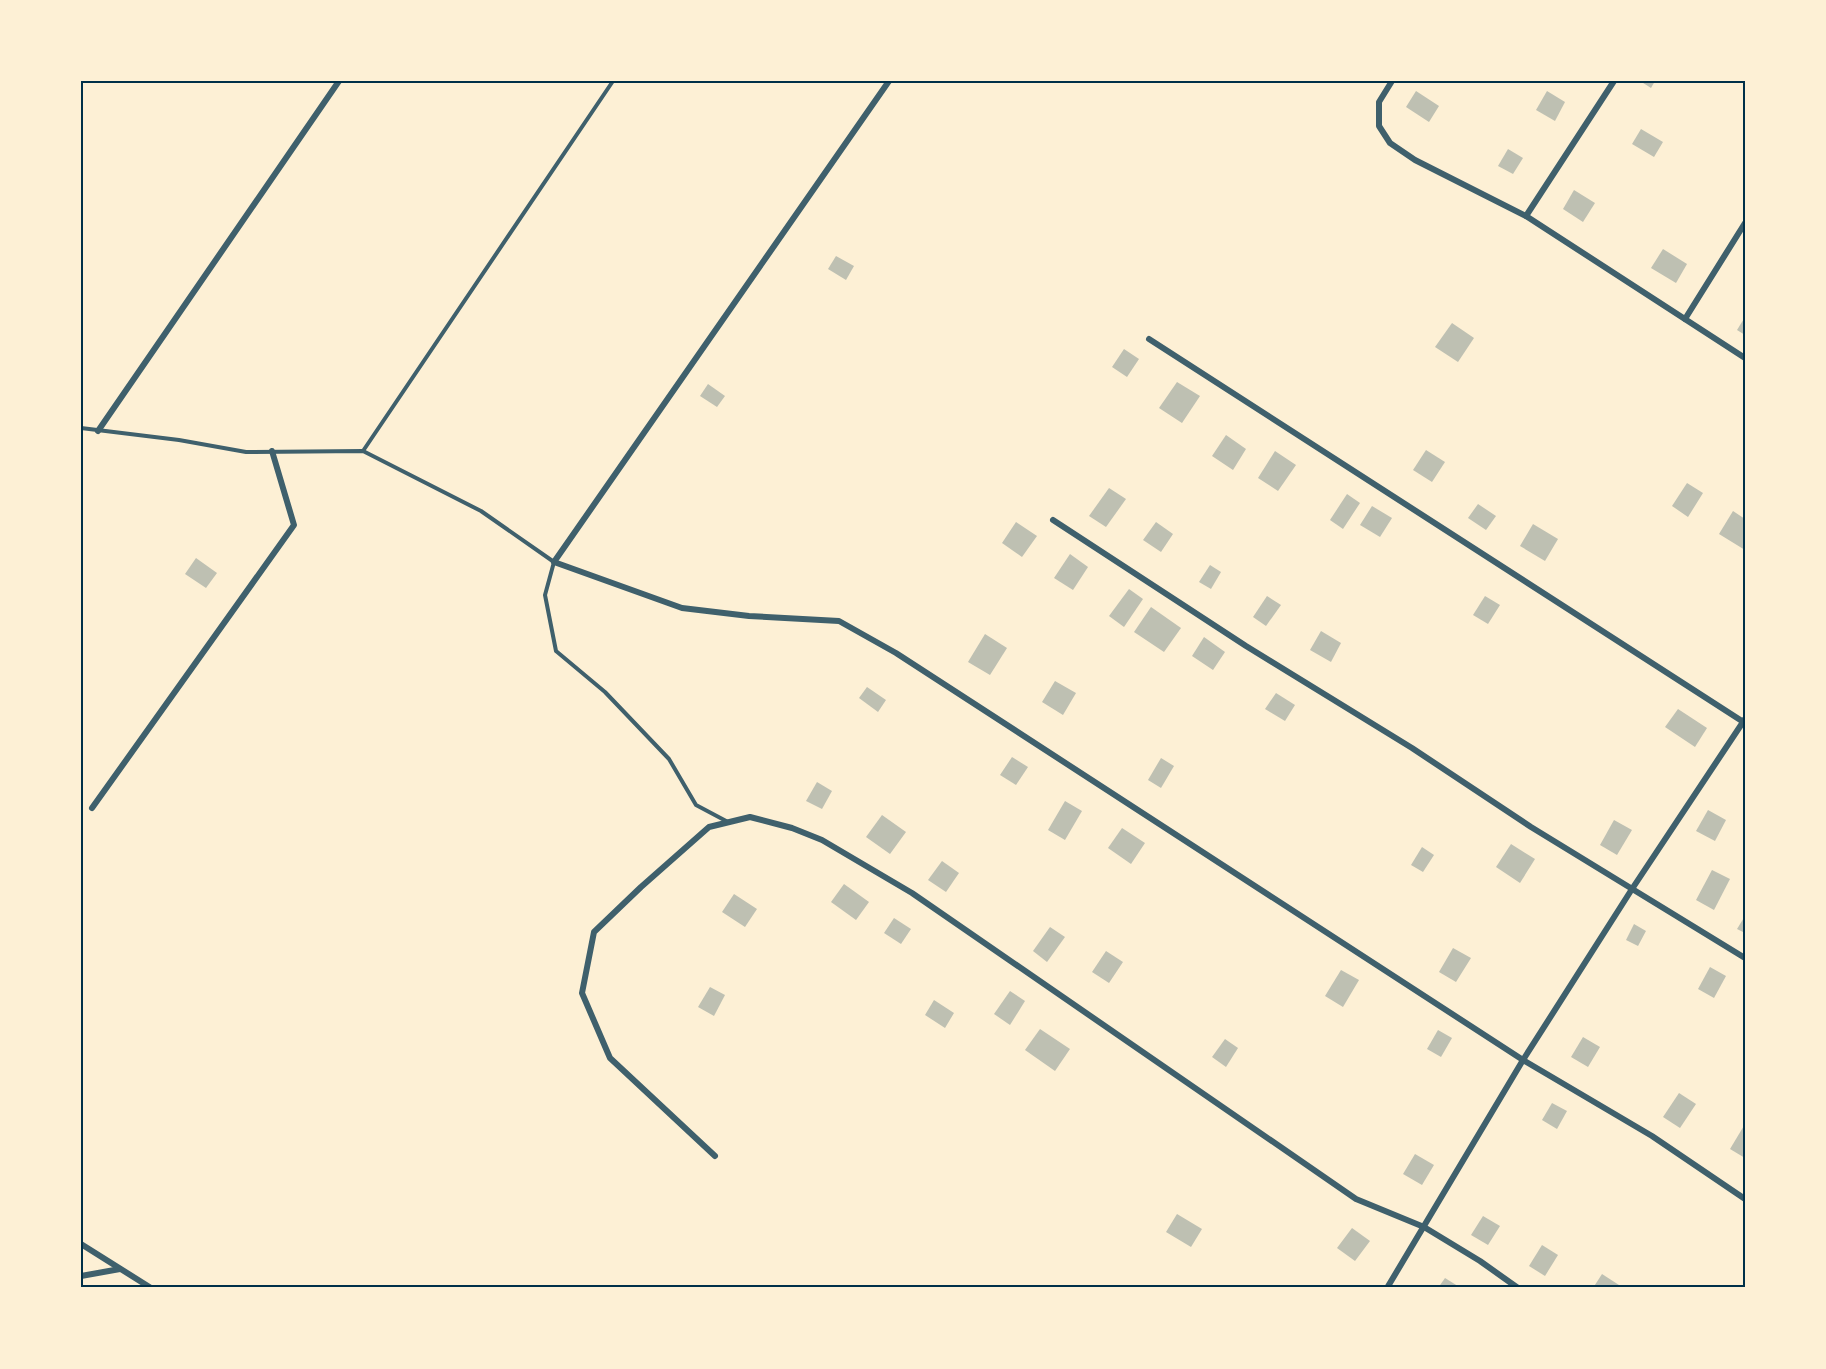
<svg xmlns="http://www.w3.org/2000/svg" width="1826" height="1369" font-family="'Alegreya Sans',sans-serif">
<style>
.building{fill:#bec0b2}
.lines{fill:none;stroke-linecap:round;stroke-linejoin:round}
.service{stroke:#3f606c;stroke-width:4}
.minor{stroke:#3f606c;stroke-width:6}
.neatline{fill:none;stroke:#003049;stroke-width:2}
</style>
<rect width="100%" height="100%" fill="#fdf0d5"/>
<g class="building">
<polygon points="1640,81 1655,81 1651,88"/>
<polygon points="1416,91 1439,106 1429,122 1406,107"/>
<polygon points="1547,91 1565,102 1555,121 1536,110"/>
<polygon points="1641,129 1663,142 1654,157 1632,144"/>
<polygon points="1508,149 1523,158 1513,174 1498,166"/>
<polygon points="1574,190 1595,203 1583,222 1563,209"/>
<polygon points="1663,249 1687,264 1676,283 1651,268"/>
<polygon points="836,256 854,266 846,280 828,269"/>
<polygon points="1745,317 1745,335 1737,330"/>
<polygon points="1452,323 1474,338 1458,362 1435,347"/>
<polygon points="1124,349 1139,359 1127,377 1112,367"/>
<polygon points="1177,382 1200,396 1182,423 1159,408"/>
<polygon points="708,384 725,396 717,407 700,396"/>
<polygon points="1226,435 1246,449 1233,470 1212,456"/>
<polygon points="1426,450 1445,462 1432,482 1413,470"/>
<polygon points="1275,451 1296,465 1278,491 1258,478"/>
<polygon points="1687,483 1703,493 1688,517 1672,506"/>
<polygon points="1109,488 1126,499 1106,527 1089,516"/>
<polygon points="1347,494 1360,503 1343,529 1330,520"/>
<polygon points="1478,504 1496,516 1486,530 1468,518"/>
<polygon points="1372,506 1392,518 1380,537 1360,525"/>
<polygon points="1733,511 1745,519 1745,550 1719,534"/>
<polygon points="1016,522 1037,536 1022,557 1002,543"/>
<polygon points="1156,522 1173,534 1161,552 1143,540"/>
<polygon points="1533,524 1558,539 1545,561 1520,546"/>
<polygon points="1070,554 1088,567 1073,590 1054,578"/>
<polygon points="196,558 217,573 206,588 185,574"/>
<polygon points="1210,565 1221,572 1211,589 1199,582"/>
<polygon points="1129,589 1143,599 1124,627 1109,616"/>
<polygon points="1267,596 1281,605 1266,626 1253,617"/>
<polygon points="1485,596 1500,605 1488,624 1473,615"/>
<polygon points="1151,607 1181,628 1164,652 1134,632"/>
<polygon points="1321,631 1341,643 1331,662 1310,650"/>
<polygon points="985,634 1007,648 990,675 968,662"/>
<polygon points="1204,637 1225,652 1213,670 1192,656"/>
<polygon points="1055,681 1076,693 1063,715 1042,702"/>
<polygon points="867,687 886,700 878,712 859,698"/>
<polygon points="1276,693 1295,705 1285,721 1265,709"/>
<polygon points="1678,709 1707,728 1695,747 1665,727"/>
<polygon points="1012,757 1028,767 1016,785 1000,775"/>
<polygon points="1161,758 1174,766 1161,788 1148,780"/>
<polygon points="817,782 832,791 822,809 806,801"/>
<polygon points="1065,801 1082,811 1065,840 1048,830"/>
<polygon points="1708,810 1726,820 1715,841 1696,831"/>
<polygon points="882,815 906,832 890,854 866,837"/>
<polygon points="1614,820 1632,830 1617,855 1600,845"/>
<polygon points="1122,828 1145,843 1131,864 1108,848"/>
<polygon points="1511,844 1535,859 1520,883 1496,867"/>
<polygon points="1422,847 1434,855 1423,872 1411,865"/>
<polygon points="942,861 959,873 946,892 928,880"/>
<polygon points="1712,870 1730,879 1714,910 1696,900"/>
<polygon points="844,884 869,902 856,920 831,902"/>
<polygon points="734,894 757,909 745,927 722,912"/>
<polygon points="1745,916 1745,933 1737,929"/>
<polygon points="894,918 911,929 901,944 884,933"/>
<polygon points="1634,924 1646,931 1638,946 1626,940"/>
<polygon points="1050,927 1065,937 1047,962 1033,951"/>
<polygon points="1453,948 1471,958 1456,982 1439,972"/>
<polygon points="1106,951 1123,962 1109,983 1092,972"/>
<polygon points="1710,967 1726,976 1714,998 1698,989"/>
<polygon points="1341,970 1359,980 1343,1007 1325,996"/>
<polygon points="710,987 725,995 714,1016 698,1007"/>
<polygon points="1010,991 1025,1001 1010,1025 994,1014"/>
<polygon points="934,1000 954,1013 945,1028 925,1015"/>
<polygon points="1040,1029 1070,1049 1055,1071 1025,1050"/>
<polygon points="1438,1030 1452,1038 1441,1057 1427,1049"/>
<polygon points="1583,1037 1600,1047 1588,1067 1571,1057"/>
<polygon points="1225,1039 1238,1048 1226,1067 1212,1057"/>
<polygon points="1679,1093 1696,1104 1680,1128 1663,1117"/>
<polygon points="1552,1103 1567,1111 1557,1129 1542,1120"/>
<polygon points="1745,1124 1745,1158 1730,1149"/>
<polygon points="1415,1154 1434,1165 1422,1185 1403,1174"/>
<polygon points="1177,1214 1202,1229 1191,1247 1166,1232"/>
<polygon points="1483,1216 1500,1226 1488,1245 1471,1235"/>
<polygon points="1352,1228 1370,1241 1355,1261 1337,1248"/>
<polygon points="1542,1245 1558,1255 1545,1276 1529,1266"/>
<polygon points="1602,1274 1619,1285 1617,1288 1593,1288"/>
<polygon points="1445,1278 1461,1288 1438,1288"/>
</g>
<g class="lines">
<g class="service">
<polyline points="81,428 179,440 246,452 363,451 481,511 554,562 545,595 556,651 605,692 669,759 696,805 728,822"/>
<polyline points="363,451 613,81"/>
</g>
<g class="minor">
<polyline points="889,81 554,562 682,608 749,616 839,621 896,653 1523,1060 1652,1136 1745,1199"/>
<polyline points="1392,81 1379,102 1379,126 1390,143 1415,160 1526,216 1745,358"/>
<polyline points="1526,216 1614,81"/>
<polyline points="1685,319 1745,223"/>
<polyline points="1149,339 1745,723"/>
<polyline points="98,431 339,81"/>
<polyline points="1053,520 1246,646 1412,748 1531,827 1745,958"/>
<polyline points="92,808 294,525 272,451"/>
<polyline points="715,1156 610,1058 582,993 594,932 641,887 709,827 750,817 792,828 822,840 912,893 1356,1199 1424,1227 1480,1261 1518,1288"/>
<polyline points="81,1244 151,1288"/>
<polyline points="81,1276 120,1269"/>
<polyline points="1387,1288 1523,1060 1632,889 1745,719"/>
</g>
</g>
<rect width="1826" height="1369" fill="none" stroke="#fdf0d5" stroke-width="165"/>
<rect x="82" y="82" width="1662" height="1204" class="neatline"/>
</svg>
